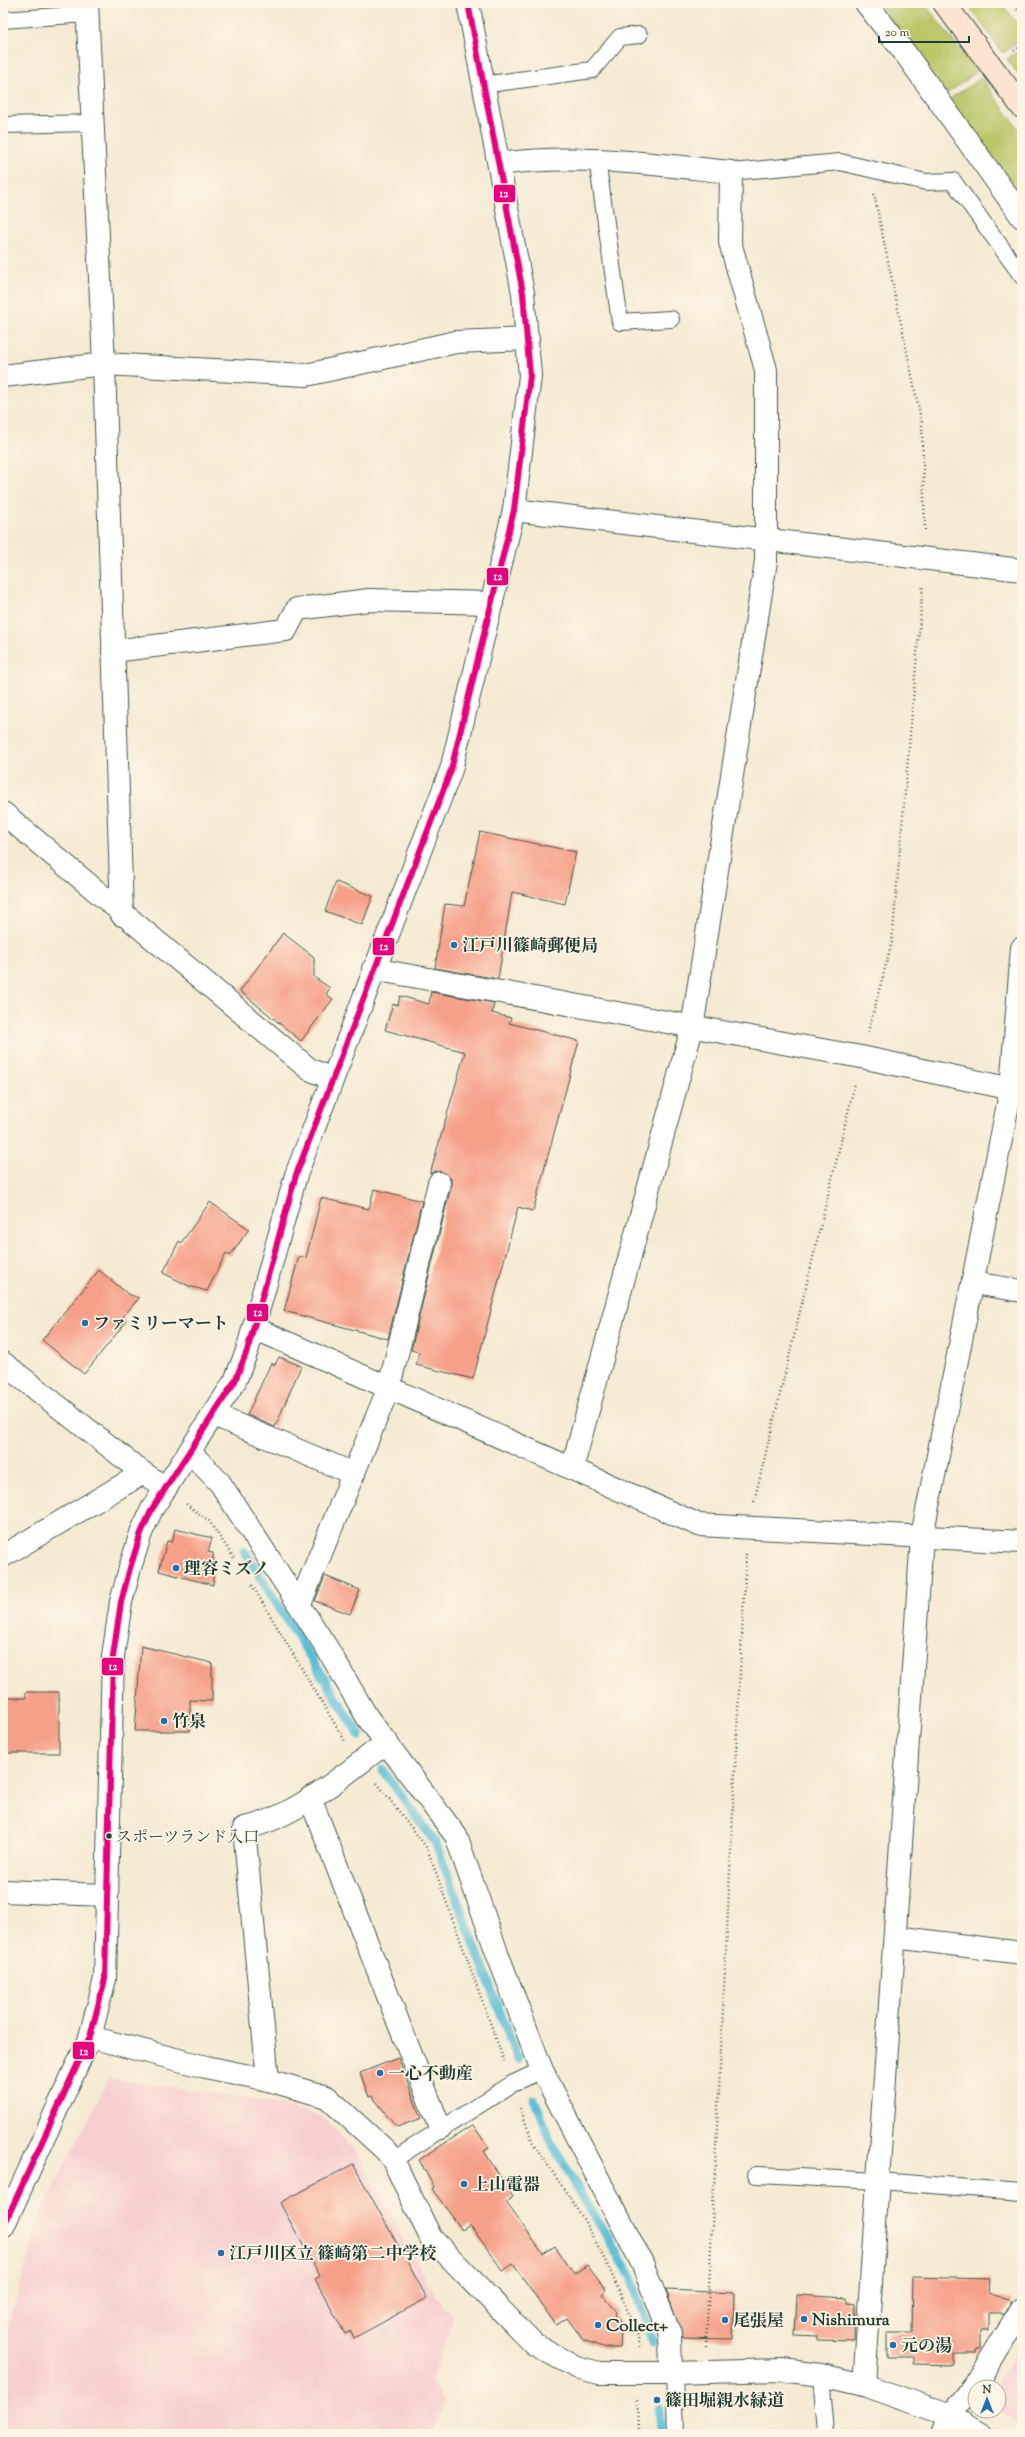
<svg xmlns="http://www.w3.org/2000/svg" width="1025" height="2437" font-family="'Sorts Mill Goudy','Noto Serif JP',serif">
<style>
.built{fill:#f7cfd0}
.green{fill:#bac668;stroke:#6c824e}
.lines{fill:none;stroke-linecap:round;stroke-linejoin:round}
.stream{stroke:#59bed7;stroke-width:9}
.building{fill:#f6a089}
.service-casing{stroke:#3f574c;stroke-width:18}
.minor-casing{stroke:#3f574c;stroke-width:24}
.tertiary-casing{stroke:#3f574c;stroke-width:24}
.secondary-casing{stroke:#3f574c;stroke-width:24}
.path{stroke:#3f574c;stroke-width:2.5;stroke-dasharray:1 3;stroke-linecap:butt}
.service{stroke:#fff;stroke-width:16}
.minor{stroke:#fff;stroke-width:22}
.tertiary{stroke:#fff;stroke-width:22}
.secondary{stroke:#fde4d1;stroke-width:22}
.bus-1-casing{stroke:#fcf5e5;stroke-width:9}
.bus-1{stroke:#e5007d;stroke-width:6}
.poi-dot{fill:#1f6fb2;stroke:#fcf5e5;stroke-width:1.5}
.bus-dot{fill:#1f3d34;stroke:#fcf5e5;stroke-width:1.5}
.labels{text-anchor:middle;stroke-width:3.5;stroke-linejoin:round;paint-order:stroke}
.bus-label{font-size:16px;fill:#1f3d34;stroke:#fcf5e5;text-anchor:start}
.poi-label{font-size:17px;font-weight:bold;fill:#1f3d34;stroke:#fcf5e5;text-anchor:start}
.line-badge{stroke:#fcf5e5;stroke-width:1.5}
.badge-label{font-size:11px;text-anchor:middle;font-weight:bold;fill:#fff}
</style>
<rect width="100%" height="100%" fill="#fcf5e5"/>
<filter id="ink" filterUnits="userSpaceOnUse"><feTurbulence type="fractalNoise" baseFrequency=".025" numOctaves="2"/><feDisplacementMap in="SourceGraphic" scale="8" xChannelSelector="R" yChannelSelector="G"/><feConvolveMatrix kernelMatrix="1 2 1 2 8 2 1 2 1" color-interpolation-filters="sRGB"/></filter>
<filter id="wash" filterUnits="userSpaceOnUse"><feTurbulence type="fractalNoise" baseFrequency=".012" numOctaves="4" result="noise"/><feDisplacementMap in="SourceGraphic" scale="16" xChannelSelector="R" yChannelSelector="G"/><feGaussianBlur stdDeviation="0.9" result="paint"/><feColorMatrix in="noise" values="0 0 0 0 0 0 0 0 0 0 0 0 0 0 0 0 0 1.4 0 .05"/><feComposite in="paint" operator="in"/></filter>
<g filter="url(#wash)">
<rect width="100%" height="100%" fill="#f5ebd3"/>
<g class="built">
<polygon points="109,2078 272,2103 323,2117 357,2153 435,2296 454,2318 431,2381 444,2400 433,2434 3,2434 5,2334 43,2209"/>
<polygon points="1022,2340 1022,2427 999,2408 999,2387 995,2387"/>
</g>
<g class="green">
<polygon points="879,3 924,3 977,72 945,95"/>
<polygon points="967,3 1009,3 1004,7 1022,29 1022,39 1003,53"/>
<polygon points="1022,49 1022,79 1007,59"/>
<polygon points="981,78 1022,134 1022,202 948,100"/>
</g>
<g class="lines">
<g class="stream">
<polyline points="244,1551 360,1736"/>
<polyline points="383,1770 435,1842 518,2059"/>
<polyline points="534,2099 555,2150 631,2277 653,2343"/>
<polyline points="659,2434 660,2409"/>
</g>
</g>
<g id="blocks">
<g class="building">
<polygon points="480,832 576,852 565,904 512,892 498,979 435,968 445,904 464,906"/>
<polygon points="336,882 373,896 362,925 325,911"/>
<polygon points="283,933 314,957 314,977 330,988 326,994 333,999 301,1041 240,991"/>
<polygon points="431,992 494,1003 492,1013 511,1018 509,1023 579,1041 533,1211 518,1207 473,1379 416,1365 419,1352 411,1350 451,1186 451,1179 447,1174 436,1171 430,1174 465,1052 385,1030 393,1004 398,1005 400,996 429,1004"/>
<polygon points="374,1189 422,1201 388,1339 284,1311 299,1256 306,1258 321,1198 369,1209"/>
<polygon points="210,1202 249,1229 230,1256 226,1253 207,1291 189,1286 163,1273 179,1241 181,1243"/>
<polygon points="99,1270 128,1294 139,1298 122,1318 126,1322 84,1374 42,1340"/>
<polygon points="279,1357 301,1366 275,1427 247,1415 271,1363 275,1365"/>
<polygon points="175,1529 212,1538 208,1552 213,1553 213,1585 159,1571 167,1541 172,1542"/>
<polygon points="325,1576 360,1590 350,1614 315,1601"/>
<polygon points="141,1646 212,1663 212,1701 190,1700 190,1731 135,1731"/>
<polygon points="26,1692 59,1692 59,1753 3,1753 3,1698 26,1698"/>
<polygon points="398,2058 421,2118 397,2127 372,2096 369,2097 360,2073"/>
<polygon points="473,2125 489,2148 484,2151 513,2197 506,2202 543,2254 555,2246 574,2274 587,2265 606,2290 602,2294 617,2312 615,2315 621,2324 620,2348 606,2348 583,2340 567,2318 556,2325 513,2264 503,2271 470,2225 462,2230 432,2189 434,2187 419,2160"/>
<polygon points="353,2164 427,2298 354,2338 351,2331 345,2334 315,2279 320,2276 280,2203"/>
<polygon points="913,2277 990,2279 989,2294 1012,2300 1004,2314 988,2314 988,2330 980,2330 980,2350 976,2350 976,2353 954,2353 954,2365 914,2364 914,2357 887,2357 887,2333 912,2333"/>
<polygon points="666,2290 734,2293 733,2339 683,2338"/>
<polygon points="797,2295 847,2298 847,2303 855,2304 854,2341 817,2340 817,2336 795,2335"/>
</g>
</g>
</g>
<g filter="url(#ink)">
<use href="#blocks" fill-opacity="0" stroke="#3f574c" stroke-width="1"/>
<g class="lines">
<g class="service-casing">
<g id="service">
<polyline points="3,20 87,14"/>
<polyline points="482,85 592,70 620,37 639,35"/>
<polyline points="3,125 93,123"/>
<polyline points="597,159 620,322 671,319"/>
<polyline points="731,172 840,162 926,182 953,181 1022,276"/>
<polyline points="393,2160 512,2084 542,2070"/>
<polyline points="756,2175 879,2181 1022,2192"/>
<polyline points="674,2373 676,2434"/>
<polyline points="821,2375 826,2434"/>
</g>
</g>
<g class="minor-casing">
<g id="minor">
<polyline points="87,3 104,364 122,915"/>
<polyline points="866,3 905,53 1022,217"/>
<path d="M499,164c76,-11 155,0 232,8l-1,70 36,128v191l-74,467 -120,441"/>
<polyline points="3,376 104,364 306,375 456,342 528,339"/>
<polyline points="514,510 1022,570"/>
<polyline points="113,651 286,630 297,609 369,600 492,603"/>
<polyline points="3,813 309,1069 332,1079"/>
<polyline points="373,969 861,1057 1022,1091"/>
<polyline points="973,1283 1022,1291"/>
<polyline points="254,1328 699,1525 1022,1542"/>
<polyline points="3,1363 143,1473 166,1488"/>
<polyline points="214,1415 354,1474"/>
<polyline points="190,1452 220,1483 327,1648 367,1717 456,1836 497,1953 542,2070 642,2263 670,2334 671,2373"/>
<polyline points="3,1556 143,1473"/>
<polyline points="300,1604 389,1387 439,1183"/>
<polyline points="310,1798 440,2128"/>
<polyline points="3,1891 106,1895"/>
<polyline points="895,1937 1022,1953"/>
<path d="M268,2080l-24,-252c48,-8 105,-57 143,-86"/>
<polyline points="864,2385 922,1536 1011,1089 1022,948"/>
<polyline points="943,2434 950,2415 977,2381 1022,2308"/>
</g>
</g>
<g class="tertiary-casing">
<g id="tertiary">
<polyline points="90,2037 206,2067 268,2080 327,2097 385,2150 393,2160 431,2238 534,2344 576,2367 599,2373 674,2373 782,2370 821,2375 864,2385 950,2415 981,2434"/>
<polyline points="3,2227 90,2037 105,1979 113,1656 121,1602 130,1568 141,1533 152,1509 235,1381 247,1351 296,1175 451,770 514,510 530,376 523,293 468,3"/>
</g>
</g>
<g class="secondary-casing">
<polyline id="secondary" points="944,3 1022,107"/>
</g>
<g class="path">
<polyline points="1012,3 1022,15"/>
<polyline points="1014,51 1022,45"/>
<polyline points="874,194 922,424 925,532"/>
<polyline points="868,1032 892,942 923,585"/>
<polyline points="754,1502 855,1083"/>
<polyline points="186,1504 209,1521 234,1558"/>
<polyline points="252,1585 345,1741"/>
<polyline points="377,1783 427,1848 504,2061"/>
<polyline points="520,2108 533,2143 580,2213 609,2268 637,2332 640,2347"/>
<polyline points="706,2346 746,1554"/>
<polyline points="637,2400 638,2434"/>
</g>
<use href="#service" class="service"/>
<use href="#minor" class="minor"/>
<use href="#tertiary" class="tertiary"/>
<use href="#secondary" class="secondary"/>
<g class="bus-1-casing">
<polyline id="bus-1" points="3,2227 90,2037 105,1979 113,1656 121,1602 130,1568 141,1533 152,1509 235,1381 247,1351 296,1175 451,770 514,510 530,376 523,293 468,3"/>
</g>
<use href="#bus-1" class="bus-1"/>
</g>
</g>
<g class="poi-dot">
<circle cx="454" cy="945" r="4"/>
<circle cx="85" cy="1323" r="4"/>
<circle cx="176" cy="1568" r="4"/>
<circle cx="164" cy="1721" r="4"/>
<circle cx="380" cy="2073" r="4"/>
<circle cx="464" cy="2184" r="4"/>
<circle cx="221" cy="2253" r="4"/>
<circle cx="804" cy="2319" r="4"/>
<circle cx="725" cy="2320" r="4"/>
<circle cx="598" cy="2325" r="4"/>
<circle cx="893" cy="2345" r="4"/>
<circle cx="657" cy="2400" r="4"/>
</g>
<circle class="bus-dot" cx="109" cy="1836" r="3.5"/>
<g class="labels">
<g class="bus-label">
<text x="116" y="1842">スポーツランド入口</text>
</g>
<g class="poi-label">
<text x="462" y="951">江戸川篠崎郵便局</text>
<text x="93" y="1329">ファミリーマート</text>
<text x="184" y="1574">理容ミズノ</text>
<text x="172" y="1727">竹泉</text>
<text x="388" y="2079">一心不動産</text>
<text x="472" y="2190">上山電器</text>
<text x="229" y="2259">江戸川区立 篠崎第二中学校</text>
<text x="812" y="2325">Nishimura</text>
<text x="733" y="2326">尾張屋</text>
<text x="606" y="2331">Collect+</text>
<text x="901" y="2351">元の湯</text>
<text x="665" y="2406">篠田堀親水緑道</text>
</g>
</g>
<g class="line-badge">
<rect x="493" y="184" width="23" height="19" rx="4" fill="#e5007d"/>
<rect x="486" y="567" width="23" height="19" rx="4" fill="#e5007d"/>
<rect x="372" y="937" width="23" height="19" rx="4" fill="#e5007d"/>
<rect x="246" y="1303" width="23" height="19" rx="4" fill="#e5007d"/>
<rect x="101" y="1657" width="23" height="19" rx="4" fill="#e5007d"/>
<rect x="72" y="2041" width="23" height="19" rx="4" fill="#e5007d"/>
</g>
<g class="badge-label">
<text x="504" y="197">12</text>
<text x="498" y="580">12</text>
<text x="384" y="950">12</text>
<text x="258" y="1316">12</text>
<text x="113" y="1670">12</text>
<text x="84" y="2055">12</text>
</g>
<rect width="1025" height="2437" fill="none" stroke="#fcf5e5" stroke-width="16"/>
<g transform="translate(987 2399)"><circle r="19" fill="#fcf5e5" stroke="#a4ab9e"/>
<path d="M0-3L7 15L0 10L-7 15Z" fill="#1f6fb2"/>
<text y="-6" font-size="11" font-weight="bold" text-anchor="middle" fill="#1f3d34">N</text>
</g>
<path d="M879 36v6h90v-6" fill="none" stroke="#1f3d34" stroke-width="2"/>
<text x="885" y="36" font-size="12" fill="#1f3d34" stroke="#fcf5e5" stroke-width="3" paint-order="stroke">20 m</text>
</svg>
